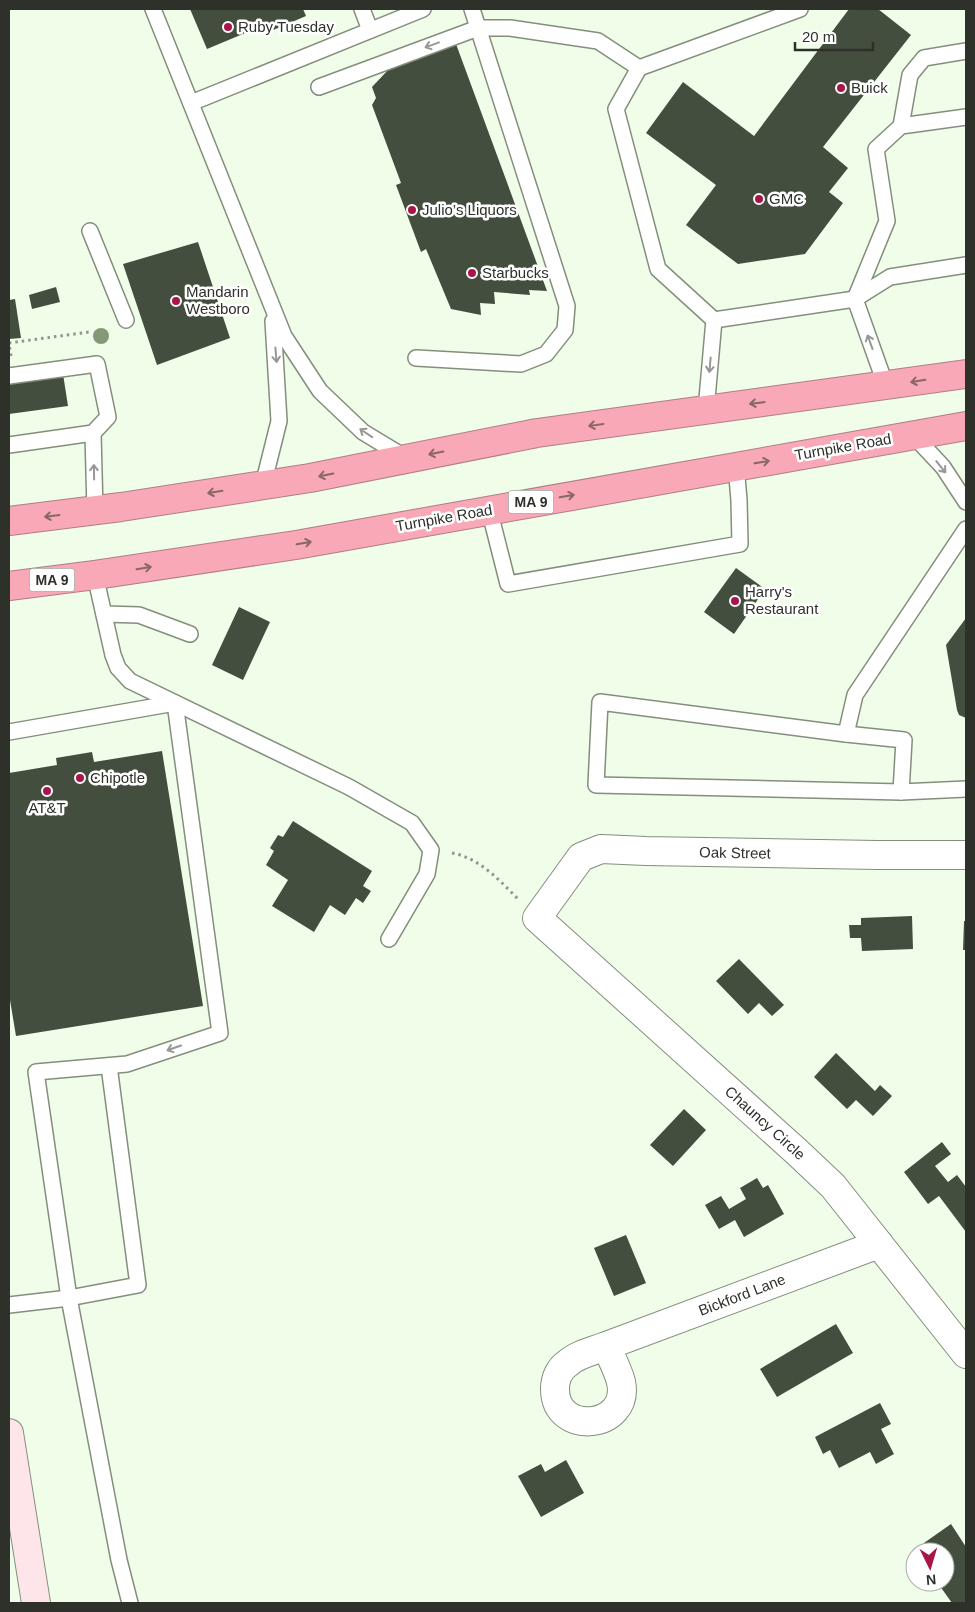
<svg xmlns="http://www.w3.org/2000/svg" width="975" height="1612" font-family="Helvetica,sans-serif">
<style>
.building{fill:#444e3f}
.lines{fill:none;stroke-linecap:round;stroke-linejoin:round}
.lane-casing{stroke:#848e7d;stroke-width:18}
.street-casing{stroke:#848e7d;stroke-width:30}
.secondary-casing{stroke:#848e7d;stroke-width:30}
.highway-casing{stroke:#b17e85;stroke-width:30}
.path{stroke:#8f978a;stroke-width:3;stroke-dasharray:2.5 4;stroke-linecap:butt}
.lane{stroke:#fff;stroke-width:15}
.street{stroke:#fff;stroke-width:28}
.secondary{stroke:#fde5e9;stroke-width:28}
.highway{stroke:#f8a8b6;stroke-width:28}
.tree{fill:#859878}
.oneway{stroke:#969894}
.oneway2{stroke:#886769}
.poi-dot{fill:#a91449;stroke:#fff;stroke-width:2}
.labels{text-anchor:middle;stroke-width:5;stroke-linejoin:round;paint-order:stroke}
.shield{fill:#fff;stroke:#6c6f6a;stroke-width:1}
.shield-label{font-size:14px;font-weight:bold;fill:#2d312a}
.poi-label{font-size:15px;fill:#2d312a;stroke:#fff;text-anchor:start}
.street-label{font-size:15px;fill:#2d312a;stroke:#fff}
</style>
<rect width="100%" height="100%" fill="#f0fde9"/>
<g class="building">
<polygon points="190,9 303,9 306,16 271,31 267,24 207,49"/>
<polygon points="849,9 878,9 911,35 823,147 848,168 829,192 843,203 805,254 738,264 686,225 716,185 646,133 683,82 754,136"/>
<polygon points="456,44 547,291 529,290 530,295 494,292 495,304 480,303 481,315 451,309 426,249 421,252 396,185 401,183 372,105 376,98 372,87 389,69"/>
<polygon points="198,242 230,338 157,365 123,264"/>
<polygon points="56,287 60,302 32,309 29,295"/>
<polygon points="15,299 21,338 9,339 9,300"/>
<polygon points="63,374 68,406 9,414 9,382"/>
<polygon points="736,568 765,589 734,634 704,612"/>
<polygon points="239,607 270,622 243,680 212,665"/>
<polygon points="966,618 966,718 959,715 957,710 946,645"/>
<polygon points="162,751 203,1006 16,1036 9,994 9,773 57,765 56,758 92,752 94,762"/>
<polygon points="293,821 372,871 363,886 371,891 363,903 356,898 345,915 330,905 314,932 272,906 288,880 266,865 274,851 270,848 278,835 283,837"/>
<polygon points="912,916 913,949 862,951 861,938 850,938 849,925 861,925 861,918"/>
<polygon points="964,921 966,921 966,950 963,950"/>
<polygon points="739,959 784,1005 772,1016 759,1003 748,1014 716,981"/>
<polygon points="836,1053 875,1091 880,1085 892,1096 873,1116 856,1100 847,1109 814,1077"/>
<polygon points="684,1109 706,1130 673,1166 650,1145"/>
<polygon points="942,1142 951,1154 935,1166 948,1182 957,1175 966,1187 966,1232 939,1196 928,1204 904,1172"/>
<polygon points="757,1178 763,1188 768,1185 784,1214 744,1237 735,1220 719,1229 705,1205 721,1196 729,1209 746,1199 740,1188"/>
<polygon points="626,1235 646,1283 614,1296 594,1248"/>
<polygon points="836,1324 853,1353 777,1397 760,1369"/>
<polygon points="880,1403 891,1424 881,1429 894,1454 876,1464 870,1452 839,1468 830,1450 823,1454 815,1437"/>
<polygon points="566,1460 584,1493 541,1517 518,1476 541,1464 545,1472"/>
<polygon points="951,1524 966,1547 966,1603 952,1603 937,1582 945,1582 945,1552 915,1552 914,1550"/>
</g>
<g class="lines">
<g class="lane-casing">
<g id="lane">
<polyline points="153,9 284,336 320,391 363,432 406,458"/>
<polyline points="362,9 370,30"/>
<polyline points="319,87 478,28 510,28 598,41 639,68"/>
<polyline points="191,103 423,9"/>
<polyline points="901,126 910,75 924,58 966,51"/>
<polyline points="90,231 126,320"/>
<polyline points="714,320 658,269 616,109 639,68 800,9"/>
<polyline points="714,320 855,299 890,277 966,265"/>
<polyline points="416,358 521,364 546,354 565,330 567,306 472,9"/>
<polyline points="9,376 97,364 108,417 93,433 9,445"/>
<polyline points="886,386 855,299 887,221 876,149 901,126 966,117"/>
<polyline points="706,410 714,320"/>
<polyline points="93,433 95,511"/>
<polyline points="913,435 943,467 966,502"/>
<polyline points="263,485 279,421 273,321"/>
<polyline points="489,509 508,584 740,544 739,500 736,466"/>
<polyline points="966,529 855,695 846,734 600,702 596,785 901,792 966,789"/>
<polyline points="95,575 113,655 118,668 130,681 349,787 412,823 431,850 427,874 389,939"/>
<polyline points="104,614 139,615 190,634"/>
<polyline points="9,732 175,703 220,1033 127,1064 36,1072 69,1298 119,1560 130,1603"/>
<polyline points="846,734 904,740 901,792"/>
<polyline points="9,1305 69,1298 138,1285 109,1066"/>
</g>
</g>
<g class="street-casing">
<g id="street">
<polyline points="966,855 877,855 646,851 601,849 581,857 537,918 797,1152 833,1186 966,1354"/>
<path d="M606,1346c5,11 12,24 15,36 10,47 -66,55 -66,7 0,-10 4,-20 13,-26 10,-9 26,-12 38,-17l273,-102"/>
</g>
</g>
<g class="secondary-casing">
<polyline id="secondary" points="9,1433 36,1603"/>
</g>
<g class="highway-casing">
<g id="highway">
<polyline points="9,521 121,507 310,478 537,433 966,374"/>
<polyline points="9,586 95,575 296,545 966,426"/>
</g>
</g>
<g class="path">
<polyline points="11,356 9,343 89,332"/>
<path d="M452,853c28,5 48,28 67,47"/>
</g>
<use href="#lane" class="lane"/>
<use href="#street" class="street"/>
<use href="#secondary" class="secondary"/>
<use href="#highway" class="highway"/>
</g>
<circle class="tree" cx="101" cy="336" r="8"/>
<defs><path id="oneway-shaft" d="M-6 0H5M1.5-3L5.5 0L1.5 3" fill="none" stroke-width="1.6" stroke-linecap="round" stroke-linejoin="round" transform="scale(1.25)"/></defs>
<g class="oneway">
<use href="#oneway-shaft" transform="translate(432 45) rotate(160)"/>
<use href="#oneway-shaft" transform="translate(870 342) rotate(-110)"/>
<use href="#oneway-shaft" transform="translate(276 355) rotate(85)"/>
<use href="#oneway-shaft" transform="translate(710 365) rotate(95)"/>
<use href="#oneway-shaft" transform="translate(366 433) rotate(-146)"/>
<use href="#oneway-shaft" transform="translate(941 467) rotate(51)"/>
<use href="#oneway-shaft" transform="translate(94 472) rotate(-91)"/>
<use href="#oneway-shaft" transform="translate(174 1048) rotate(161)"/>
</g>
<g class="oneway2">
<use href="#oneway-shaft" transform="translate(918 381) rotate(171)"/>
<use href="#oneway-shaft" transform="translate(757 403) rotate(173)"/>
<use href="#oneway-shaft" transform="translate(596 425) rotate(172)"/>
<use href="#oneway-shaft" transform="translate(436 453) rotate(169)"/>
<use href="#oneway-shaft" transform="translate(762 462) rotate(-10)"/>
<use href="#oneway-shaft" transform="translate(326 475) rotate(169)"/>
<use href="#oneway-shaft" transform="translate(215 492) rotate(171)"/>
<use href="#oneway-shaft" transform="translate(567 496) rotate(-10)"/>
<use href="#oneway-shaft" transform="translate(52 516) rotate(173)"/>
<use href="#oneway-shaft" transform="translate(304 543) rotate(-10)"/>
<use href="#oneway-shaft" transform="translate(144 568) rotate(-9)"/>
</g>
<g class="poi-dot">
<circle cx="228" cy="27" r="5"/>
<circle cx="841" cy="88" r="5"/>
<circle cx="759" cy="199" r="5"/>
<circle cx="412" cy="210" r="5"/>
<circle cx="472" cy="273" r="5"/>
<circle cx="176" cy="301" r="5"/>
<circle cx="735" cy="601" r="5"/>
<circle cx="80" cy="778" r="5"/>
<circle cx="47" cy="791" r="5"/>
</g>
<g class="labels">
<g class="shield">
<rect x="508.5" y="490.5" width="45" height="23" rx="4"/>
<rect x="29.5" y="568.5" width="45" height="23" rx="4"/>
</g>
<g class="shield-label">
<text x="531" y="507">MA 9</text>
<text x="52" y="585">MA 9</text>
</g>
<g class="poi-label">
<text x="238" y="32">Ruby Tuesday</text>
<text x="851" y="93">Buick</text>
<text x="769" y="204">GMC</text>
<text x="422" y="215">Julio’s Liquors</text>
<text x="482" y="278">Starbucks</text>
<text x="186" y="297">Mandarin<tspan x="186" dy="17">Westboro</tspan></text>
<text x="745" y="597">Harry's<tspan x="745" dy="17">Restaurant</tspan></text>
<text x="90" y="783">Chipotle</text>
<text x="47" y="813" text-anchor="middle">AT&amp;T</text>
</g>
<g class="street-label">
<text transform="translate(843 447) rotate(-10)" y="5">Turnpike Road</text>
<text transform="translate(444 518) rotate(-10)" y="5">Turnpike Road</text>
<text transform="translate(735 853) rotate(1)" y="5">Oak Street</text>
<text transform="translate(765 1123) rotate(42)" y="5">Chauncy Circle</text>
<text transform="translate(742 1295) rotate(-21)" y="5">Bickford Lane</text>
</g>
</g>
<rect width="975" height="1612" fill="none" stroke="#2d312a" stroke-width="20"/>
<g transform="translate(930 1567) rotate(175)"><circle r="24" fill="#ffffff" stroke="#abadaa"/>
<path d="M0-4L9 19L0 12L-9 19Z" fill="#a91449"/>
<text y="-8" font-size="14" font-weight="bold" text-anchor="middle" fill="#2d312a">N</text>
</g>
<path d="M795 42v8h78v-8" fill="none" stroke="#2d312a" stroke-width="2.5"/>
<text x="802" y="42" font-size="15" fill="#2d312a" stroke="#ffffff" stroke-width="4" paint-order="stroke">20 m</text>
</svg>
